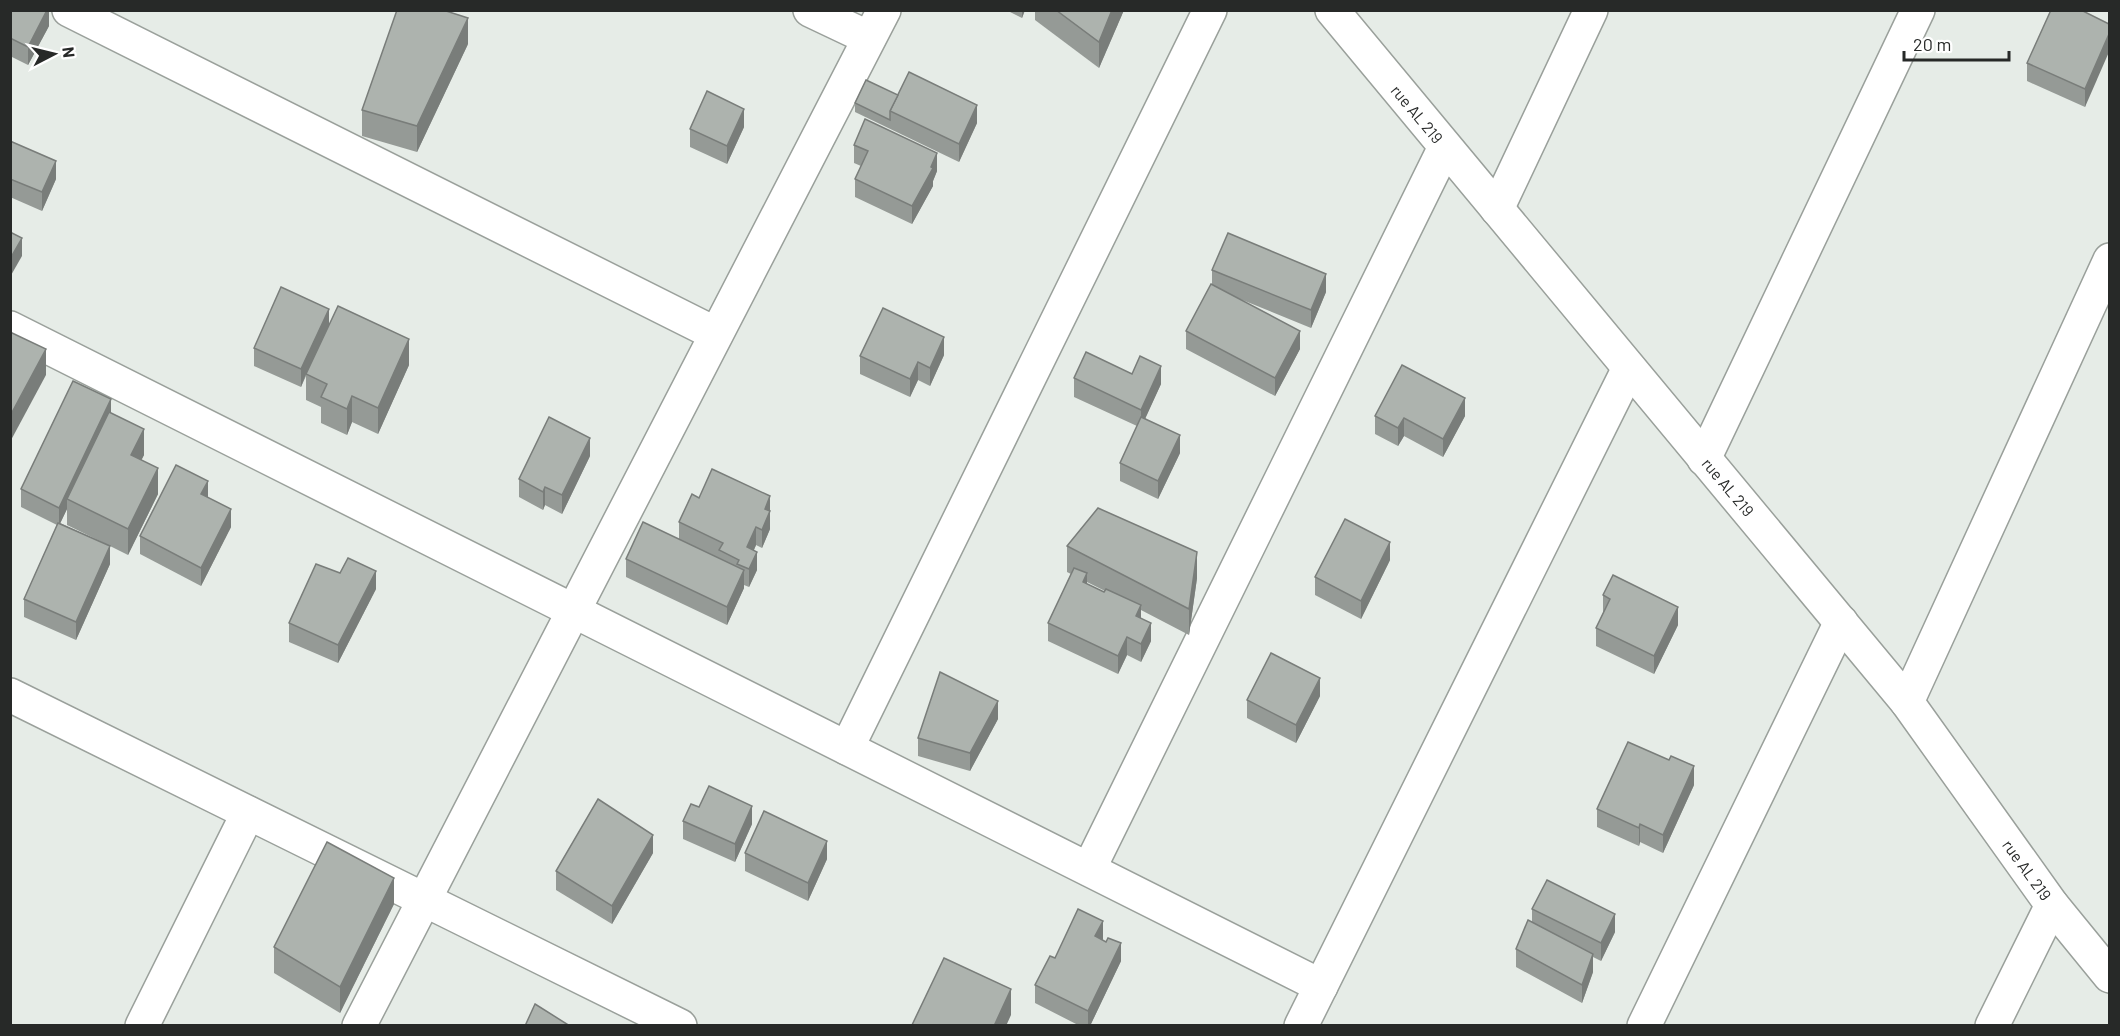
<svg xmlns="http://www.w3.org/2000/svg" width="2120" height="1036" font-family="Barlow,sans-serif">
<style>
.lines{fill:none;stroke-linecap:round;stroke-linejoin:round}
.minor-casing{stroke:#9aa09b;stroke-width:36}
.minor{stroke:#fff;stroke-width:33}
.wall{fill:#959a96;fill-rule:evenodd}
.shaded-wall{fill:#797d7a}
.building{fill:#adb3ae;stroke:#797d7a;stroke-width:1.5}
.labels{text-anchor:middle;stroke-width:4.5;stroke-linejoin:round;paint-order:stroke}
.street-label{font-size:16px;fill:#272928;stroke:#fff}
</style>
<rect width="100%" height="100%" fill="#e6ece7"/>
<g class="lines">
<g class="minor-casing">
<g id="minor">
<polyline points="69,10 716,334"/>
<polyline points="810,10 869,38"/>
<polyline points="1332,10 1907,702 2052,905 2110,976"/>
<polyline points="1497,209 1591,10"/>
<polyline points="10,328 1321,986"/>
<polyline points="1704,459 1918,10"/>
<polyline points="10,695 680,1026"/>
<polyline points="1907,702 2110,260"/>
<polyline points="847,748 1210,10"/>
<polyline points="1089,869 1445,147"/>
<polyline points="142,1026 248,813"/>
<polyline points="359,1026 884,10"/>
<polyline points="1301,1026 1629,368"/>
<polyline points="1644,1026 1841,622"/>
<polyline points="1992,1026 2052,905"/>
</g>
</g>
<use href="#minor" class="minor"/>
</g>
<g class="wall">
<polygon points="10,10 49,10 49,26 28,65 10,56"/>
<polygon points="1006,10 1025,10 1022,18"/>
<polygon points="1035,10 1124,10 1099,68 1035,20"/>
<polygon points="2109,24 2085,107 2027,81 2027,63"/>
<polygon points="468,44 417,152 362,136 362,110"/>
<polygon points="898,95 977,123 959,162 855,112 855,103"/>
<polygon points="744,127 727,164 690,147 690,129"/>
<polygon points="10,141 56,179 42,211 10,197"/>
<polygon points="854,145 937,171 933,181 933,186 912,224 855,197 855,179 861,166 854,163"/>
<polygon points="1212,270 1326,292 1311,328 1235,297 1300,349 1275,396 1186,349 1186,331 1212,285"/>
<polygon points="329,325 409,365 378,434 352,422 347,435 321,423 321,407 306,400 306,376 301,387 254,366 254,348"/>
<polygon points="944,355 930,386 918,380 910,397 860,374 860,356"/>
<polygon points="1132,374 1161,384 1145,418 1180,453 1158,499 1120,481 1120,463 1137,426 1074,397 1074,378"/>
<path d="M111,413l33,42 -3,5 17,34 -30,61 -18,-9v18l-34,76 -52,-23v-18l33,-74 -36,-18v-18zM67,509v16l39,19 -46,-21z"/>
<polygon points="1375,416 1465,416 1443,457 1404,436 1398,446 1375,434"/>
<polygon points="590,456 562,514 545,505 543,510 519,497 519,479"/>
<polygon points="770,496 770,529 762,548 756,545 754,550 757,570 749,587 744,585 744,588 727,625 626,577 626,559 679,539 679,522 699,498"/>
<polygon points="208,497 231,527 201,586 140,554 140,536"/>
<path d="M1067,546l130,32 -8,57 -48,-25v9l10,22 -10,21 -14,-7 -9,19 -70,-33v-18l23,-49 -4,-2zM1087,582l18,9 -1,1 -17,-8z"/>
<polygon points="1390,560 1361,619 1315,595 1315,577"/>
<polygon points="376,589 338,663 289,642 289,623"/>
<polygon points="1603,595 1678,625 1654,674 1596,646 1596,628 1603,614"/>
<polygon points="1320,696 1296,743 1247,718 1247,700"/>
<polygon points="998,719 970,771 918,756 918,738"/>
<polygon points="1694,785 1663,853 1640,842 1639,846 1597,827 1597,809"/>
<polygon points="683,821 752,824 735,862 683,839"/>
<polygon points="653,853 612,924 556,890 556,871"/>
<polygon points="745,853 827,859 808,901 745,871"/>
<polygon points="394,904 340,1013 274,973 274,947"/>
<polygon points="1532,909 1615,932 1601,961 1593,957 1593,972 1582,1003 1516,967 1516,949 1532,922"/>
<polygon points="1103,939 1102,940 1121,961 1090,1026 1080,1026 1035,1003 1035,985 1055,958"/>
</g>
<g class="shaded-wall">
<polygon points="47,10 49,10 49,26 28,65 28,47"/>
<polygon points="1022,10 1025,10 1022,18"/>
<polygon points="1112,10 1124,10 1099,68 1099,42"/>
<polygon points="468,18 468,44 417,152 417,126"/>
<polygon points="2109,34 2109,52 2085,107 2085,89"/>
<polygon points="977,105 977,123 959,162 959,144"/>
<polygon points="744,109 744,127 727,164 727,146"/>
<polygon points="937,153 937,171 933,181 933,186 912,224 912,206"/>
<polygon points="56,161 56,179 42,211 42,192"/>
<polygon points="22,238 22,256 10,277 10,259"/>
<polygon points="1326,274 1326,292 1311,328 1311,310"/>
<polygon points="329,309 329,327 306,374 301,387 301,369"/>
<polygon points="1300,331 1300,349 1275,396 1275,378"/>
<polygon points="944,337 944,355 930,386 930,368"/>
<polygon points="409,339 409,365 378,434 378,408"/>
<polygon points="46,349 46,375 10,442 10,416"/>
<polygon points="918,362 918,380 910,397 910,379"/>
<polygon points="1161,366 1161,384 1141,428 1141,410"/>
<polygon points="352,396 352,422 347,435 347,409"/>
<polygon points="1465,398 1465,416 1443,457 1443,439"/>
<polygon points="111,399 111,417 67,499 67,509 59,526 59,508"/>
<polygon points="1404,418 1404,436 1398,446 1398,428"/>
<polygon points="144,429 144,455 131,481 131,455"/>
<polygon points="1180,435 1180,453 1158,499 1158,481"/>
<polygon points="590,438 590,456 562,514 562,495"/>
<polygon points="158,468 158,494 128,555 128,529"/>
<polygon points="208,481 208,499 201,494"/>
<polygon points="545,487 545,505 543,510 543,492"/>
<polygon points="770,496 770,529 762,548 762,530 765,509"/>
<polygon points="231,509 231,527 201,586 201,568"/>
<polygon points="756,527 756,545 747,565 747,547"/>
<polygon points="1390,542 1390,560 1361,619 1361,601"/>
<polygon points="110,546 110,564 76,640 76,622"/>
<polygon points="757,552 757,570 749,587 749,569"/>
<polygon points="1197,552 1197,578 1189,635 1189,609"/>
<polygon points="744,570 744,588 727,625 727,607"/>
<polygon points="376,571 376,589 338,663 338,645"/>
<polygon points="1087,573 1087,591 1083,582"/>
<polygon points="1141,605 1141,623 1136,616"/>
<polygon points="1678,607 1678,625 1654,674 1654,656"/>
<polygon points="1151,623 1151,641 1141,662 1141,644"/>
<polygon points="1127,637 1127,655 1118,674 1118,656"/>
<polygon points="1320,678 1320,696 1296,743 1296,725"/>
<polygon points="998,701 998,719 970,771 970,753"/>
<polygon points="1694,766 1694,785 1663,853 1663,835"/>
<polygon points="752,806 752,824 735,862 735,844"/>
<polygon points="1640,824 1640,842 1639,846 1639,828"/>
<polygon points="653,835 653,853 612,924 612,906"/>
<polygon points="827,841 827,859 808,901 808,883"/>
<polygon points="394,878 394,904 340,1013 340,987"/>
<polygon points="1615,914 1615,932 1601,961 1601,943"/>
<polygon points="1103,921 1103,939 1095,954 1095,936"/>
<polygon points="1121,943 1121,961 1090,1026 1088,1026 1088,1011"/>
<polygon points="1593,954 1593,972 1582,1003 1582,985"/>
<polygon points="1011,989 1011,1015 1006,1026 994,1026"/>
</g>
<g class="building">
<polygon points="10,10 47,10 28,47 10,38"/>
<polygon points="397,10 443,10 468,18 417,126 362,110"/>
<polygon points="1056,10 1112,10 1099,42"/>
<polygon points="2051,10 2081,10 2109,24 2109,34 2085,89 2027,63"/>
<polygon points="909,72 977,105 959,144 890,111"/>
<polygon points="866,80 898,95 890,111 890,120 855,103"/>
<polygon points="707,91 744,109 727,146 690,129"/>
<polygon points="865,119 937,153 931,167 933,168 912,206 855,179 868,151 854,145"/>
<polygon points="10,141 56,161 42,192 10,179"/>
<polygon points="10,232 22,238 10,259"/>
<polygon points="1228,233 1326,274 1311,310 1212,270"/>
<polygon points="1211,284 1300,331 1275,378 1186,331"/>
<polygon points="281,287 329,309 301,369 254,348"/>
<polygon points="338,306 409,339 378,408 352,396 347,409 321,397 327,384 306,374"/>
<polygon points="883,308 944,337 930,368 918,362 910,379 860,356"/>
<polygon points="10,332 46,349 10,416"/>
<polygon points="1086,352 1132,374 1140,356 1161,366 1141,410 1074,378"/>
<polygon points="1402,365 1465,398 1443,439 1404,418 1398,428 1375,416"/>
<polygon points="73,381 111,399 59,508 21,489"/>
<polygon points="109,412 144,429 131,455 158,468 128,529 67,499"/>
<polygon points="549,417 590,438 562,495 545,487 543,492 519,479"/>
<polygon points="1141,417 1180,435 1158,481 1120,463"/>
<polygon points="176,465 208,481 201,494 231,509 201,568 140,536"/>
<polygon points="712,469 770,496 765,509 770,511 762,530 756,527 747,547 757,552 749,569 737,564 739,560 719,550 723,543 679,522 692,494 699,498"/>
<polygon points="1098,508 1197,552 1189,609 1067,546"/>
<polygon points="1345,519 1390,542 1361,601 1315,577"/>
<polygon points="643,522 744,570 727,607 626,559"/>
<polygon points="58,523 110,546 76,622 24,599"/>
<polygon points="348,558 376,571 338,645 289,623 316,564 340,573"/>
<polygon points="1074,568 1087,573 1083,582 1104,592 1106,589 1141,605 1136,616 1151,623 1141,644 1127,637 1118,656 1048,623"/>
<polygon points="1613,575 1678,607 1654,656 1596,628 1610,599 1603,595"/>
<polygon points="1271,653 1320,678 1296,725 1247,700"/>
<polygon points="940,672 998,701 970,753 918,738"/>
<polygon points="1628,742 1669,760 1671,756 1694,766 1663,835 1640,824 1639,828 1597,809"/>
<polygon points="709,786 752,806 735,844 683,821 691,804 699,807"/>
<polygon points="598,799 653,835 612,906 556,871"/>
<polygon points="764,811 827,841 808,883 745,853"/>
<polygon points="327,842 394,878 340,987 274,947"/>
<polygon points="1547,880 1615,914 1601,943 1532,909"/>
<polygon points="1078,909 1103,921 1095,936 1106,942 1108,938 1121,943 1088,1011 1035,985 1050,956 1055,958"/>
<polygon points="1528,920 1593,954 1582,985 1516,949"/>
<polygon points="944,958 1011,989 994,1026 912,1025"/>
<polygon points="535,1004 570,1026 525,1026"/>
</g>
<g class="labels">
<g class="street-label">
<text transform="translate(1417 114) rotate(50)" y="6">rue AL 219</text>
<text transform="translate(1728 487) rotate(50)" y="6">rue AL 219</text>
<text transform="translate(2027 870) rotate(54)" y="6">rue AL 219</text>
</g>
</g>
<rect width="2120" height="1036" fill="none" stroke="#272928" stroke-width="24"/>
<g transform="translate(54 54) rotate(83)" stroke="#ffffff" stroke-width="4.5" paint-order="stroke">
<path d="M0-4.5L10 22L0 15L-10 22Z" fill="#272928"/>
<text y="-9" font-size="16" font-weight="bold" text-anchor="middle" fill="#272928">N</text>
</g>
<path d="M1904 51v9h105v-9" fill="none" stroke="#272928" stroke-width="3"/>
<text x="1913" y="51" font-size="18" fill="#272928" stroke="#ffffff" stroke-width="4.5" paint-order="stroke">20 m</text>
</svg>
